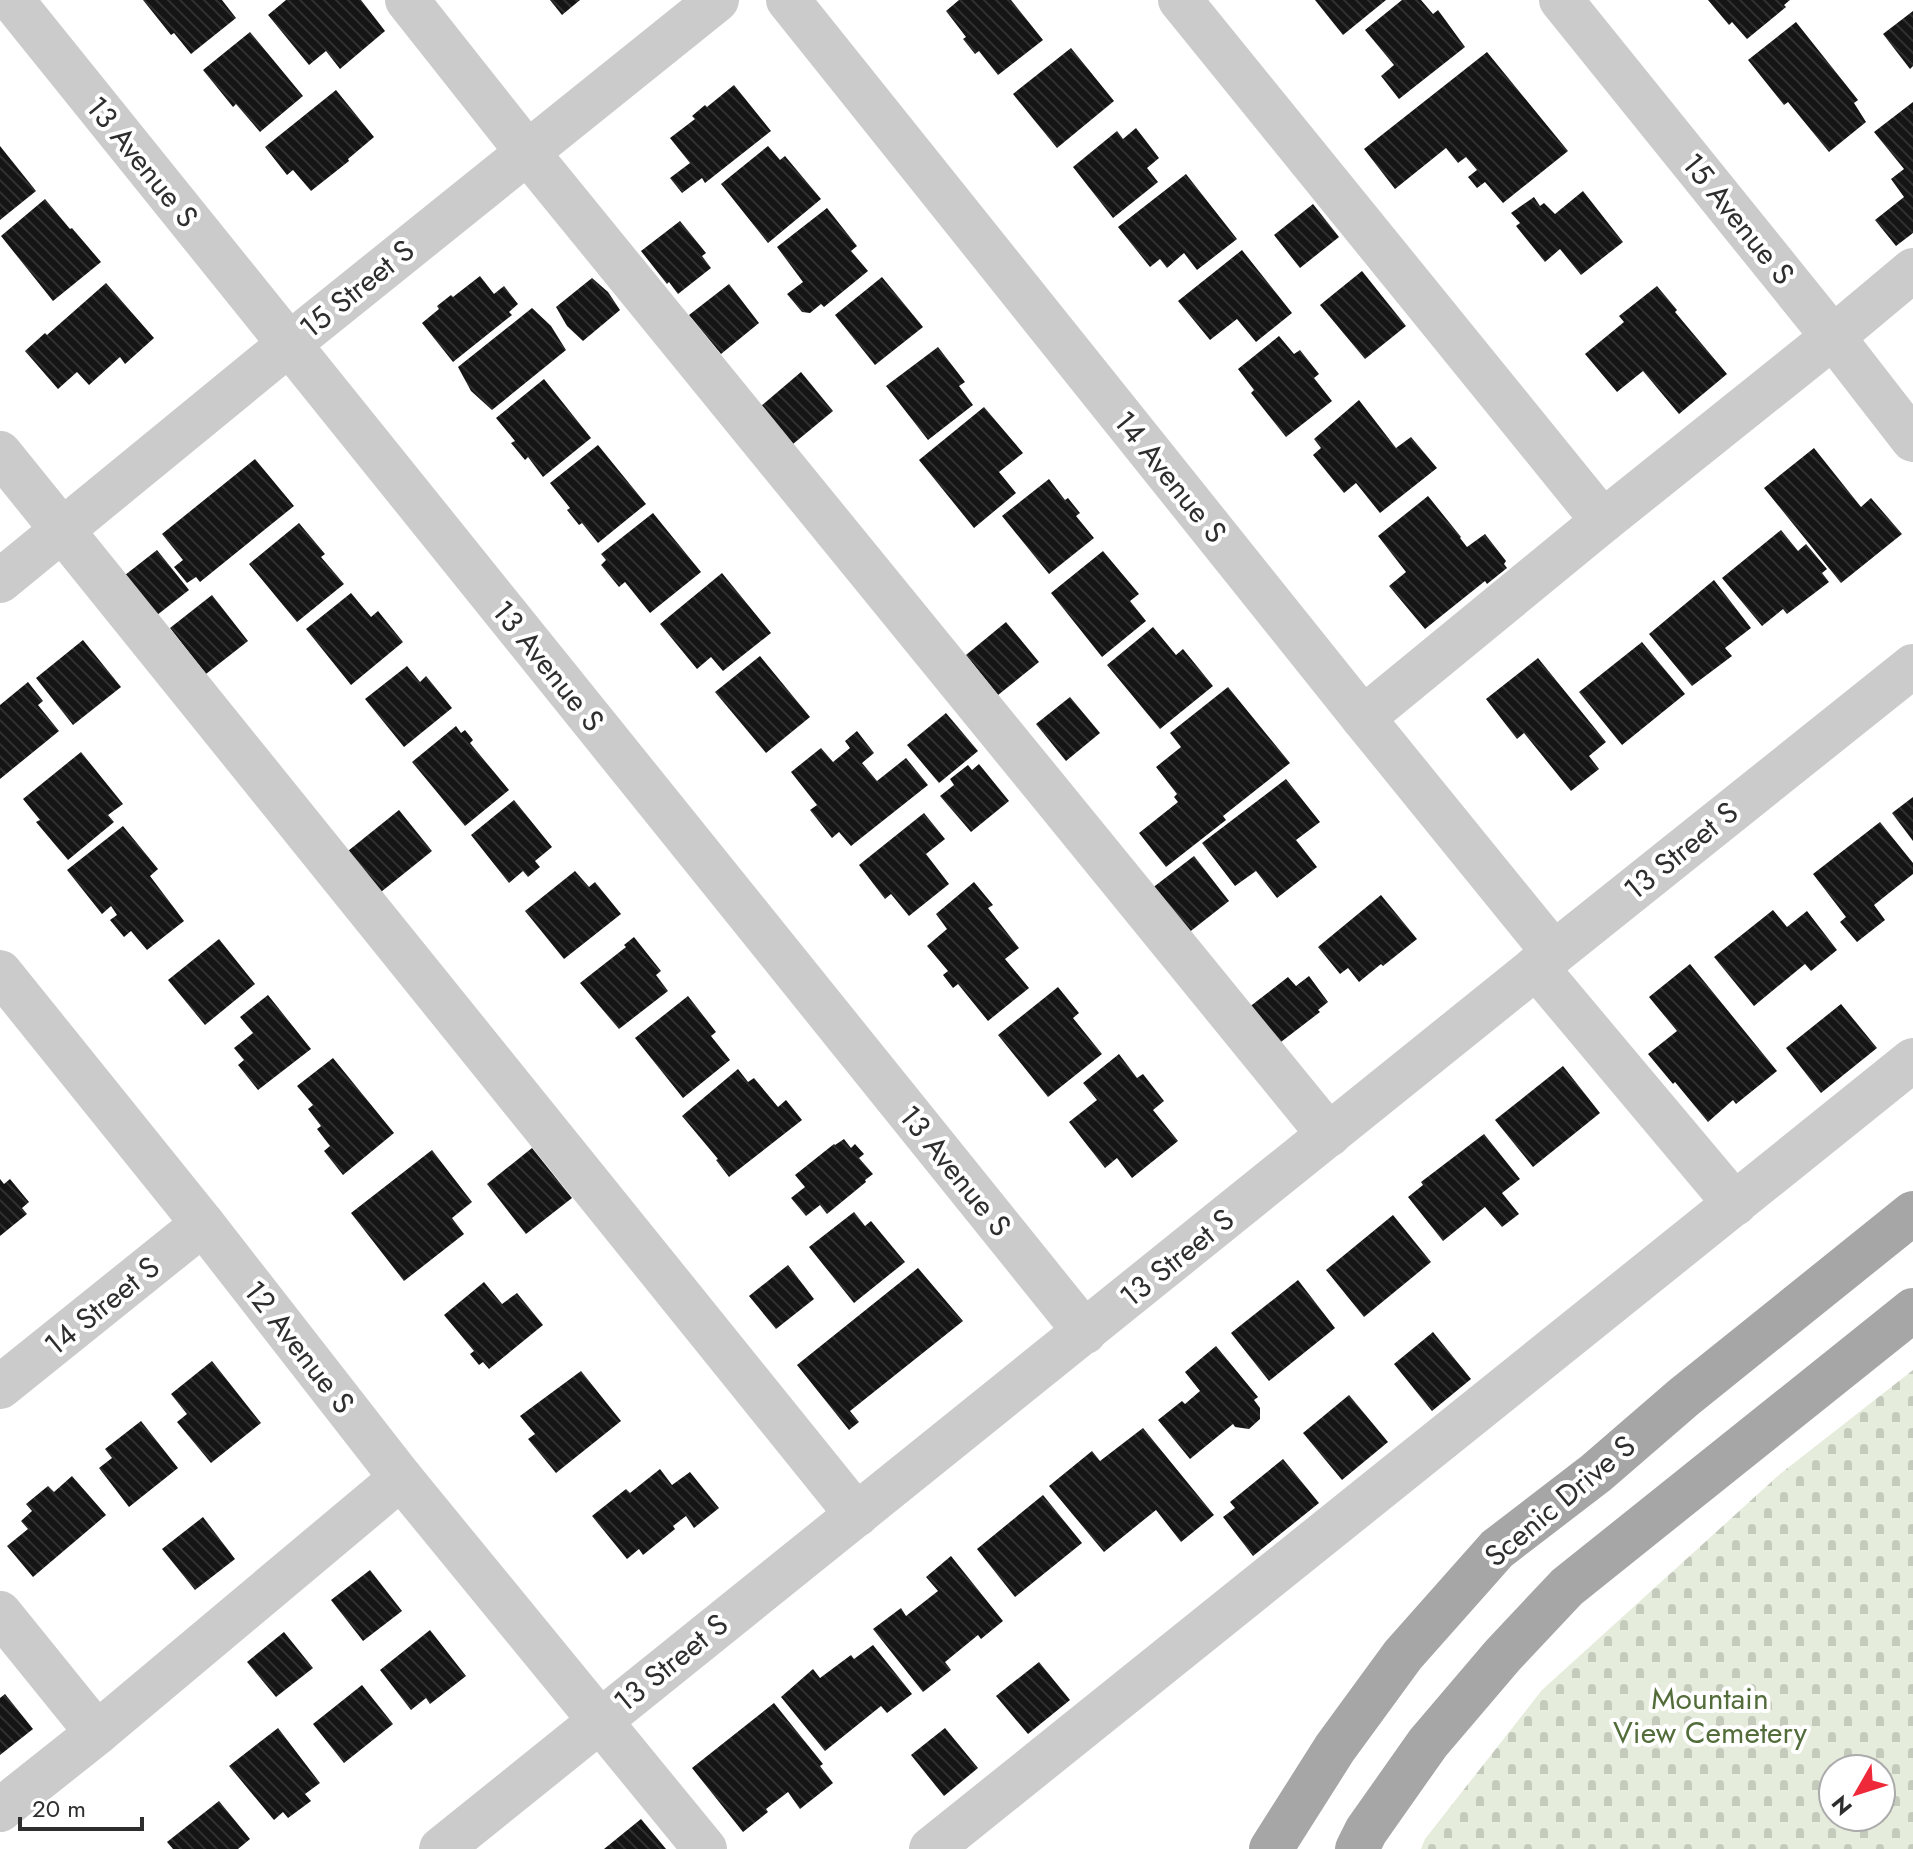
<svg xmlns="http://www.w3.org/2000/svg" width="1913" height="1849" font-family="Jost,sans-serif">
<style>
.cemetery{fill:url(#cemetery-stones);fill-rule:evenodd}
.building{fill:url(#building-back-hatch)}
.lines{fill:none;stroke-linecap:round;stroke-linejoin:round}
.minor{stroke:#cbcbcb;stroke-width:44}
.major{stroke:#a6a6a6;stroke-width:44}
.labels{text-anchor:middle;stroke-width:8;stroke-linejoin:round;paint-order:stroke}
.street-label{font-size:30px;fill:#2e2e2e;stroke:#fff}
.park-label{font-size:30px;fill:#526c3a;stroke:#fff}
</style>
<defs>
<pattern id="cemetery-stones" width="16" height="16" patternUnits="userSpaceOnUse" patternTransform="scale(2)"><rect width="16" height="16" fill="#e5ecdb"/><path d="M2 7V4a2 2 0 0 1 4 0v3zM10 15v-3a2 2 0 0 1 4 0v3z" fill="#c5cbbc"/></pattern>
<pattern id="building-back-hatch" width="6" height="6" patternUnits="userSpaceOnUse" patternTransform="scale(2)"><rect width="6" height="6" fill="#151515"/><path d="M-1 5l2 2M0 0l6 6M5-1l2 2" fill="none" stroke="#2f2f2f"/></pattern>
</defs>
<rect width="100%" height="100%" fill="#fff"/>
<path class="cemetery" d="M1913,1370v479h-492l4,-10 117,-149 238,-216zM1833,1769h48v48h-48z"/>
<g class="building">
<polygon points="143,0 222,0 236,18 191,54 174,33 171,35"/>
<polygon points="286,0 361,0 385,31 340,69 326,51 309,65 268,15"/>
<polygon points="550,0 580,0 562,15"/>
<polygon points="959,0 1011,0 1043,40 998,75 979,51 975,54 963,39 966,37 946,11"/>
<polygon points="1315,0 1386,0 1343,35"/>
<polygon points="1402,0 1421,0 1433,14 1438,10 1465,47 1399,99 1381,76 1394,65 1365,30"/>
<polygon points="1708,0 1790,0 1784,5 1786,7 1747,39 1732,22 1729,25"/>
<polygon points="1913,11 1913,66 1910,69 1883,34"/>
<polygon points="1796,22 1858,100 1854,103 1866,122 1829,152 1788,102 1784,105 1748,60"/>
<polygon points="250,32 303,96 260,132 236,104 233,107 203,70"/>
<polygon points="1071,48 1114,101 1057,148 1013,94"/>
<polygon points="1487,52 1568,151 1503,203 1485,182 1477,188 1468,177 1477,170 1466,157 1458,163 1446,148 1395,189 1364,149"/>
<polygon points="734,85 771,131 705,183 702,178 682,193 670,178 690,163 670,138 695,119 692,116 705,105 707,107"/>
<polygon points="336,90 374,137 348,159 349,161 311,191 293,170 287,175 265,147"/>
<polygon points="1913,102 1913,233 1896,246 1875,220 1904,197 1891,179 1904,169 1874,132"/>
<polygon points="1136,128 1159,158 1147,168 1158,182 1113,218 1073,167 1117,131 1123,139"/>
<polygon points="0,146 36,191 0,220"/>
<polygon points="768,146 780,160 785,156 821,199 768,243 721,184"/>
<polygon points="1186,174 1237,239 1197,270 1184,253 1167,268 1160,259 1150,267 1118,227"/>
<polygon points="1583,191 1623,242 1581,275 1560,249 1545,262 1516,226 1520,223 1511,213 1534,197 1540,206 1544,203 1555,214"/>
<polygon points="45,199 70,229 72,228 101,262 53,301 1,236"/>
<polygon points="1313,204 1339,237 1300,268 1274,235"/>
<polygon points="827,208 857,246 851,251 868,271 824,307 821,304 810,313 802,312 787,294 803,282 777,247"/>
<polygon points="680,221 706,253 702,256 711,268 678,294 669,282 667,284 641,251"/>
<polygon points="1242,250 1292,313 1256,342 1237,319 1210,340 1178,301"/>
<polygon points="1362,271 1406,326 1365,359 1320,305"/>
<polygon points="480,276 494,294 504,286 518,304 509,312 512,315 453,362 422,323 439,309 437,306 451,295 453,297"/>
<polygon points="882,277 923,327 875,365 835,315"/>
<polygon points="592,278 608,292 620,310 583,341 567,326 556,307"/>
<polygon points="106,283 154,338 125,364 120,357 89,385 77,372 58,389 25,351 45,333 47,335"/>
<polygon points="729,284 759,323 721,354 689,315"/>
<polygon points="1657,286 1677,310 1675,312 1727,374 1679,414 1643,371 1617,392 1585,354 1624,322 1619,316"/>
<polygon points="532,308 551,326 566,350 492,410 471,391 458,367"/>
<polygon points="1279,336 1294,354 1300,350 1319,374 1314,378 1332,401 1286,437 1251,393 1254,390 1238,369"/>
<polygon points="938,347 965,382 959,386 973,405 928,440 886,386"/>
<polygon points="801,372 833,411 793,444 761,406"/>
<polygon points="544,379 591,438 543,477 528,457 525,460 511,443 515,441 496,418"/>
<polygon points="1359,400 1396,448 1411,437 1437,468 1380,513 1356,483 1344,493 1313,455 1321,448 1314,439"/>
<polygon points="984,407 1023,453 999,472 1016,493 974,528 919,460"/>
<polygon points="598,445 646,504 598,543 582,523 579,525 567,510 570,508 550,483"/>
<polygon points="1814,448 1861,507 1871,498 1902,534 1841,583 1764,488"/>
<polygon points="255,459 294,506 200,582 196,577 187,583 174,567 183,560 162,534"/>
<polygon points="1049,479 1065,500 1068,498 1080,513 1076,516 1094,538 1049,574 1002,516"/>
<polygon points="1428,496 1461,537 1460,538 1467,547 1485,534 1506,561 1504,564 1507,568 1487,584 1485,581 1425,629 1389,586 1406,572 1378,536"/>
<polygon points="653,513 701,572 650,613 625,582 619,587 601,565 606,560 601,554"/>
<polygon points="299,523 325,554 321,557 344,584 297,622 249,564"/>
<polygon points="1781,530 1798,551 1806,544 1827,569 1822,573 1829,582 1787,614 1783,609 1762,626 1722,578"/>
<polygon points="157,550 189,590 152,619 120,579"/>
<polygon points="1103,551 1139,594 1130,601 1146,621 1102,657 1051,593"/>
<polygon points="722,573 771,633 723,671 711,657 697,669 660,624"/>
<polygon points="1714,580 1751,628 1725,648 1732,656 1692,686 1649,634"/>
<polygon points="351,593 371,617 378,611 403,642 351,685 306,629"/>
<polygon points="212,595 248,641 206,674 170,628"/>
<polygon points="1006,622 1039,662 998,695 966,655"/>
<polygon points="1153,627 1176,655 1183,649 1213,686 1160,729 1107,665"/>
<polygon points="83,640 121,687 73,725 36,678"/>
<polygon points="1642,642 1685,694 1622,745 1579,692"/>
<polygon points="760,656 810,717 766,753 715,692"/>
<polygon points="1538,658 1606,742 1589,756 1599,769 1571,791 1524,733 1517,739 1486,699"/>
<polygon points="407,666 420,682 426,676 452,708 404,747 365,699"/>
<polygon points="28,682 43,701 38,705 59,731 0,779 0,705"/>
<polygon points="1228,687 1290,763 1223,816 1226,820 1166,867 1139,833 1178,802 1174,797 1177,794 1156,767 1181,747 1170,733"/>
<polygon points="1070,697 1100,733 1066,761 1036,724"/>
<polygon points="946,713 978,751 939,783 907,745"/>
<polygon points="456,726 461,733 465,730 473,740 470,743 509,790 465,826 412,762"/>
<polygon points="857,731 874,753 862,763 877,781 906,758 928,785 851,846 839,832 832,838 810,810 817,805 791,772 821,748 833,762 850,748 845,741"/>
<polygon points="81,752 123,804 108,815 114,822 68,860 36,822 40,820 23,799"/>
<polygon points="979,764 1009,801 971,832 940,796 954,785 950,779 968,765 972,770"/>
<polygon points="1286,779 1320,822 1296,840 1317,867 1277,898 1256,871 1235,886 1202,843"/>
<polygon points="1913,797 1913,841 1892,813"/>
<polygon points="514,800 552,847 535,861 540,867 528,877 523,871 509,883 471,835"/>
<polygon points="399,810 432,851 376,896 343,855"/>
<polygon points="924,813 945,839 926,854 949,884 909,916 891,894 885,899 859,865"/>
<polygon points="1880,822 1913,863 1913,874 1874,905 1885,920 1857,942 1840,922 1846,917 1813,874"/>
<polygon points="123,826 158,869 150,876 184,921 147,950 131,931 124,937 110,920 117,915 111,906 102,914 67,870"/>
<polygon points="1194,856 1229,901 1187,934 1151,889"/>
<polygon points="575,871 589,887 595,882 621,914 564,959 525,911"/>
<polygon points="974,882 993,905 988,908 1019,948 1005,959 1029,988 988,1021 958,984 953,988 943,975 948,971 927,946 947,929 936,914"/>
<polygon points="1381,895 1417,939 1383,966 1381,964 1359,982 1348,968 1340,974 1318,947"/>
<polygon points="1773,910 1787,927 1807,911 1837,950 1811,971 1805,964 1754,1006 1714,957"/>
<polygon points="634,937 661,971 656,975 668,991 619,1029 580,983 626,947 624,945"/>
<polygon points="219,939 255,984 205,1025 168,980"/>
<polygon points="1690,964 1777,1071 1736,1104 1733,1100 1708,1122 1675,1082 1673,1084 1648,1054 1677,1031 1649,997"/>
<polygon points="1309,976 1328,1002 1318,1010 1320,1012 1277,1045 1248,1008 1288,977 1296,986"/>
<polygon points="1058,987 1079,1013 1073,1018 1102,1054 1048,1097 998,1035"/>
<polygon points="268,995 311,1049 258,1090 238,1065 244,1060 234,1048 253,1033 240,1017"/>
<polygon points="688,996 716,1032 711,1036 730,1060 683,1098 635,1038"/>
<polygon points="1841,1004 1877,1048 1821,1093 1786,1048"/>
<polygon points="1119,1054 1137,1078 1143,1074 1164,1101 1153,1110 1178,1141 1132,1178 1117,1158 1105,1168 1069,1122 1097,1100 1083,1083"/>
<polygon points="333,1058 394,1133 343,1175 324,1151 330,1146 317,1129 321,1126 308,1109 313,1105 297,1086"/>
<polygon points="1563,1066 1600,1113 1533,1167 1495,1120"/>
<polygon points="738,1069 748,1082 754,1078 778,1107 786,1100 802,1120 729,1177 716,1160 718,1159 682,1116"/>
<polygon points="1484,1134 1520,1179 1502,1193 1519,1214 1502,1227 1485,1207 1443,1241 1408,1197 1423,1185 1421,1182"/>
<polygon points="844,1139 851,1148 855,1144 864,1154 859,1158 873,1174 865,1180 866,1182 827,1214 820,1205 806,1216 791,1198 805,1187 795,1175 834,1144 835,1145"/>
<polygon points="532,1148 572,1198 526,1234 487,1184"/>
<polygon points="432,1150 472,1202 452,1218 464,1234 404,1281 351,1213"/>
<polygon points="0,1179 4,1184 10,1179 29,1202 22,1208 27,1214 0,1236"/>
<polygon points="854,1212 865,1226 871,1221 905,1262 854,1303 809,1247"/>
<polygon points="1393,1215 1431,1262 1364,1317 1326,1270"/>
<polygon points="788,1265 814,1299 776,1329 749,1296"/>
<polygon points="918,1268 963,1321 850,1411 859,1422 849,1430 797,1365"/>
<polygon points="1298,1280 1335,1328 1269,1381 1231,1333"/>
<polygon points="484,1282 502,1304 517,1293 543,1325 489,1369 483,1362 479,1365 470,1354 474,1351 444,1315"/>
<polygon points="1433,1332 1471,1379 1432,1411 1394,1364"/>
<polygon points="1216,1346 1258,1397 1254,1400 1260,1408 1260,1419 1249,1429 1235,1427 1233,1424 1190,1459 1158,1420 1182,1401 1185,1404 1200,1391 1185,1372"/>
<polygon points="212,1361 261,1423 211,1463 177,1422 187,1414 171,1394"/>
<polygon points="581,1371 621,1421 556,1473 528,1439 535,1434 520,1416"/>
<polygon points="1349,1395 1388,1442 1342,1480 1303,1433"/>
<polygon points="141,1421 178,1468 129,1507 99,1468 112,1458 105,1449"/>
<polygon points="1143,1428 1214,1515 1181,1542 1156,1510 1104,1552 1049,1486 1092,1451 1100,1461"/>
<polygon points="1283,1459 1319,1503 1253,1556 1223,1517 1235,1508 1230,1502"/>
<polygon points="660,1469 672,1485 690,1472 719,1508 694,1528 686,1516 673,1526 675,1529 643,1555 639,1549 627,1559 592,1516 626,1489 630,1493"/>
<polygon points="72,1476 106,1515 33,1577 7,1546 28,1529 21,1521 32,1511 26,1504 48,1486 54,1492"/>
<polygon points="1043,1495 1082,1543 1015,1597 977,1549"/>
<polygon points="203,1517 235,1559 195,1590 162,1549"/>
<polygon points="951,1556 1003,1621 981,1639 978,1635 945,1662 951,1670 923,1692 873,1629 901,1608 906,1616 938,1591 926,1577"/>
<polygon points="370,1570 402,1611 363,1641 331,1600"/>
<polygon points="430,1630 466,1676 430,1704 426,1698 411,1710 380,1670"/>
<polygon points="284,1632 313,1668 276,1697 247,1662"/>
<polygon points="873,1645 912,1694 887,1713 881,1706 825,1751 781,1697 813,1669 820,1678 851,1655 854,1659"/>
<polygon points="1039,1662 1070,1700 1028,1734 996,1696"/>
<polygon points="362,1685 393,1724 344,1763 313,1724"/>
<polygon points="5,1694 33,1729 0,1755 0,1698"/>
<polygon points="774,1703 823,1764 820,1766 833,1783 800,1809 788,1792 766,1809 768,1812 743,1832 692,1768"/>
<polygon points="278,1728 320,1783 305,1794 311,1801 288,1818 283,1812 274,1820 229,1766"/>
<polygon points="945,1728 978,1768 944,1796 911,1755"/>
<polygon points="219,1801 250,1839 238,1849 173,1849 167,1842"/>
<polygon points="641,1819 666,1849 604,1849"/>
</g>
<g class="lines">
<g class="minor">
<polyline points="12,0 1085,1332"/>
<polyline points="407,0 528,153 1329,1135"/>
<polyline points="788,0 1363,718 1554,953"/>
<polyline points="1180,0 1603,521"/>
<polyline points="1561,0 1833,337 1913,440"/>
<polyline points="0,453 857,1515"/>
<polyline points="0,581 288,345 717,0"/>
<polyline points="1363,718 1603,521 1833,337 1913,270"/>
<polyline points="1536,967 1735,1204"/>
<polyline points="0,972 203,1224 401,1478 705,1849"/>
<polyline points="0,1387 203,1224"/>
<polyline points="0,1613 97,1733"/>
<polyline points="0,1810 97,1733 401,1478"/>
<polyline points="441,1849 1554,953 1913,666"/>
<polyline points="931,1849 1913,1060"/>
</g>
<g class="major">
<polyline points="1271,1849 1335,1748 1403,1655 1497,1549 1596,1473 1684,1397 1913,1213"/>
<polyline points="1357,1849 1366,1831 1428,1743 1503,1655 1567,1587 1913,1310"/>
</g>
</g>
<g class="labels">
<g class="street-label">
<text transform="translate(142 162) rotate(51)" y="10">13 Avenue S</text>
<text transform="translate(1738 219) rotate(51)" y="10">15 Avenue S</text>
<text transform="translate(357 289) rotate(-39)" y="10">15 Street S</text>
<text transform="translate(1170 477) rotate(51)" y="10">14 Avenue S</text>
<text transform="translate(548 666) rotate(51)" y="10">13 Avenue S</text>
<text transform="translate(1681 851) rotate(-39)" y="10">13 Street S</text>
<text transform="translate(955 1171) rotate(51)" y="10">13 Avenue S</text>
<text transform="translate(1177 1258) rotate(-39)" y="10">13 Street S</text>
<text transform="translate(102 1306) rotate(-39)" y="10">14 Street S</text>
<text transform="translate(299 1347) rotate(52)" y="10">12 Avenue S</text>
<text transform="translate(1560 1501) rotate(-40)" y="10">Scenic Drive S</text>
<text transform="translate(671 1663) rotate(-39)" y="10">13 Street S</text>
</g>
<g class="park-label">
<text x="1710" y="1709">Mountain<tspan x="1710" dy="34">View Cemetery</tspan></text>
</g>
</g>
<g transform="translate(1857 1793) rotate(231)"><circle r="38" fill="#ffffff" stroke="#ababab" stroke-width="2"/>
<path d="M0-6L14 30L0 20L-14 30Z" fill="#ed293a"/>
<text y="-12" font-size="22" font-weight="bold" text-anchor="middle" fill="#2e2e2e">N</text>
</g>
<path d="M20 1817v12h122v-12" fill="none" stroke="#2e2e2e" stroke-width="4"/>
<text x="32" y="1817" font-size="24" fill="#2e2e2e" stroke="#ffffff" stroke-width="6" paint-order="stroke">20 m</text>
</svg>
